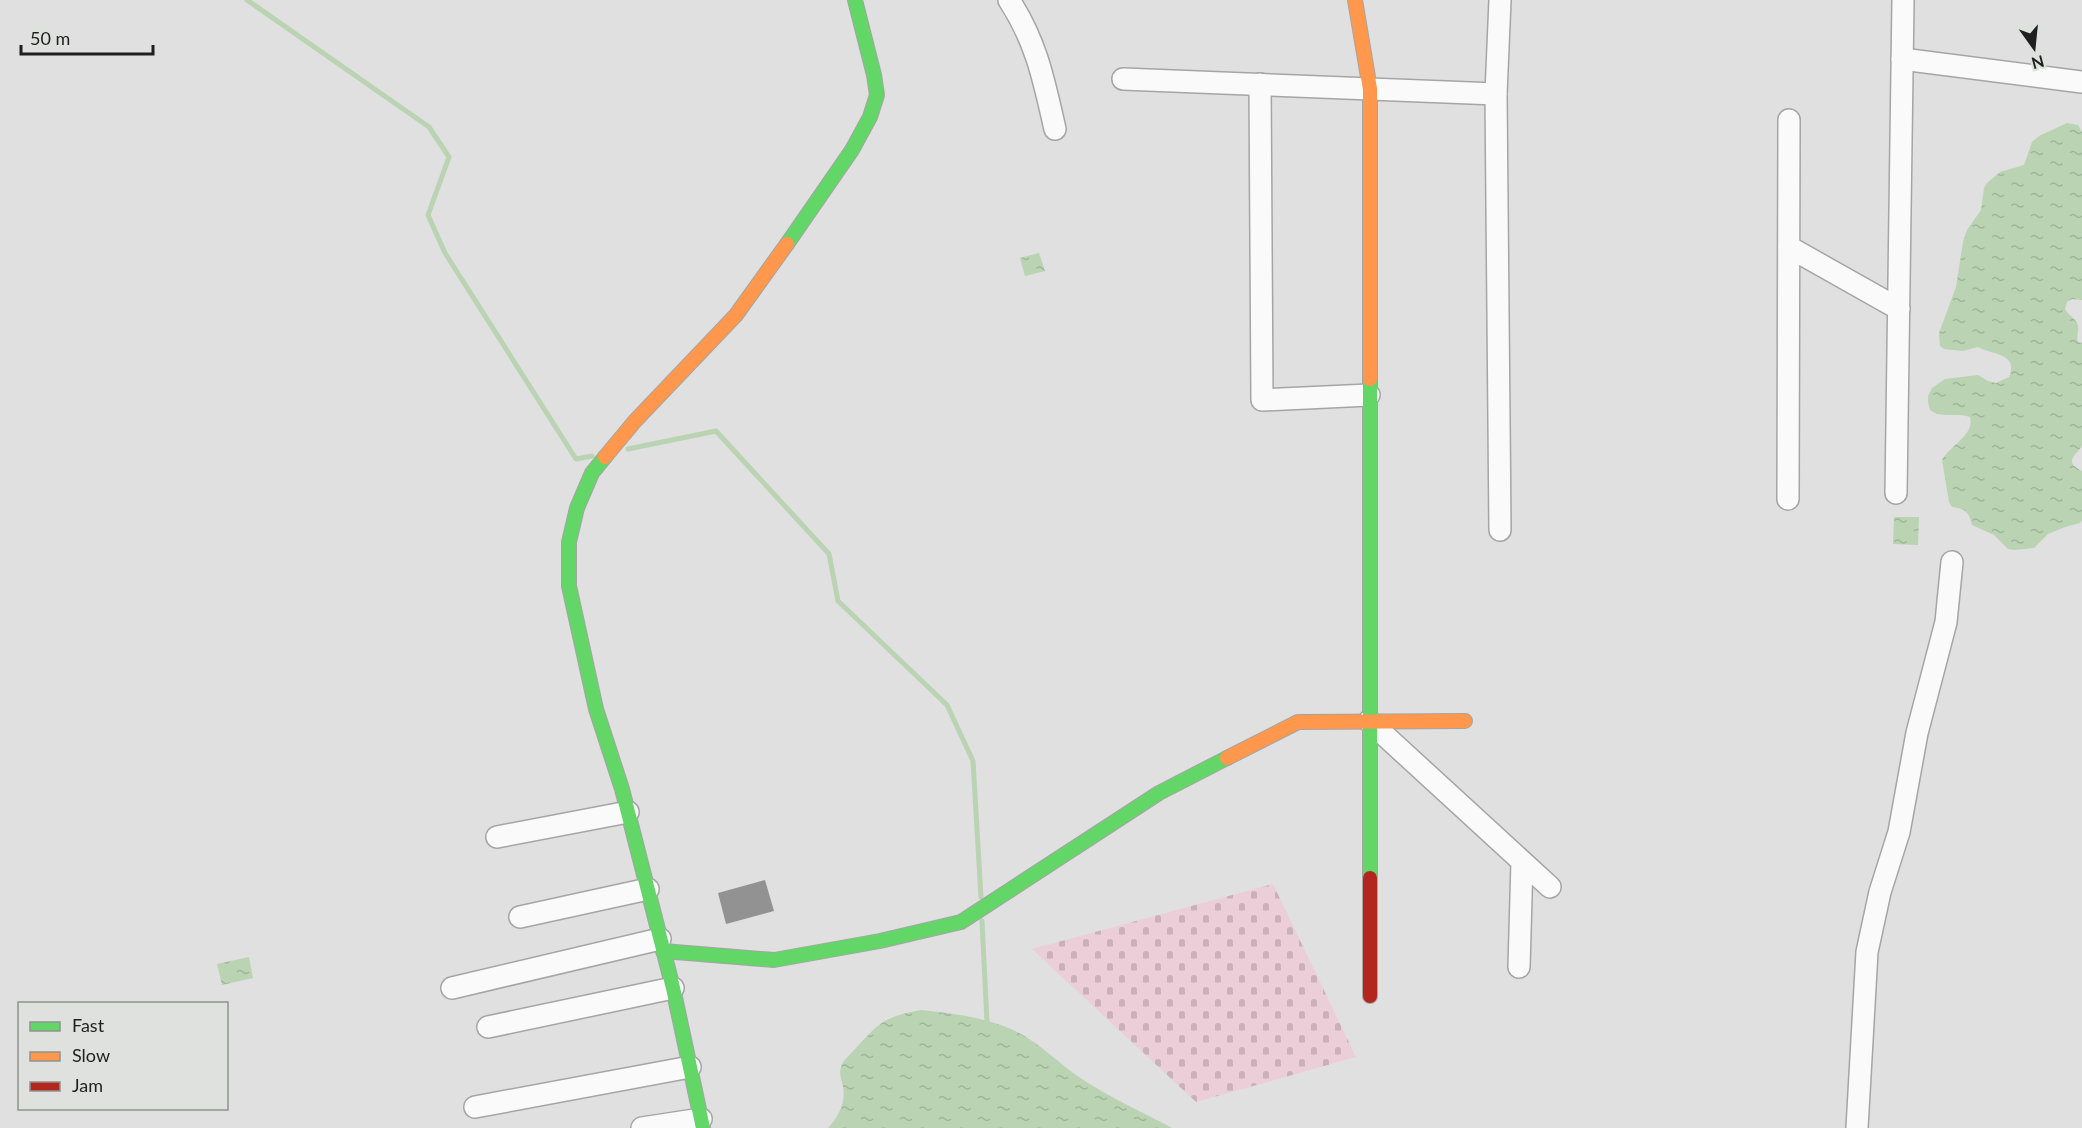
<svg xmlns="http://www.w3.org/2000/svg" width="2082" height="1128" font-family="Lato,sans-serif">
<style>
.cemetery{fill:url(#cemetery-stones)}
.water{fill:url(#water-ripples)}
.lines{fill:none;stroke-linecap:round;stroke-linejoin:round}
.stream{stroke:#bad3b3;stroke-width:5}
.building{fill:#929292}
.street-casing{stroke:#a4a5a4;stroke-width:24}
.fast-casing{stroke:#a4a5a4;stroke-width:16}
.slow-casing{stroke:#a4a5a4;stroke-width:16}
.jam-casing{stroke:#a4a5a4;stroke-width:16}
.street{stroke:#fafafa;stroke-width:21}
.fast{stroke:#63d668;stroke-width:14}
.slow{stroke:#ff974d;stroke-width:14}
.jam{stroke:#b3261e;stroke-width:14}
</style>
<defs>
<pattern id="cemetery-stones" width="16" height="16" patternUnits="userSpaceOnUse" patternTransform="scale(1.5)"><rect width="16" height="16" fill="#ecced8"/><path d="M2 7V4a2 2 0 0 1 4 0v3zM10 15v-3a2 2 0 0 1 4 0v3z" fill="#cab0b9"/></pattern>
<pattern id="water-ripples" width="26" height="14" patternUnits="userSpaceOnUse" patternTransform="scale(1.5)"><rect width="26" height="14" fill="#bad3b3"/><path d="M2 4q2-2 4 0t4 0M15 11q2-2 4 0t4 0" fill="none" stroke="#9fb59a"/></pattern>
</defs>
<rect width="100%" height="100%" fill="#dfe0df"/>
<polygon class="cemetery" points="1273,884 1356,1057 1196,1102 1032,949"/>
<g class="water">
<path d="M2067,123l11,2 4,7v168l-10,-1 -5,3 -2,7c3,6 12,10 13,17 1,6 -2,10 0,16l4,1v102c-5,11 -20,16 0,26v49l-2,3 -15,4 -17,7 -14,14 -20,2 -6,-1 -14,-14 -22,-10c-3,-13 -6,-16 -20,-18l-3,-5 -7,-42c8,-15 33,-25 28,-43 -13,-5 -29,2 -40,-7l-2,-8v-6l4,-8 13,-9 33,-4 10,6 8,2 13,-6c10,-24 -17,-22 -31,-30l-15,4 -19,-2 -4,-3 -1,-13 17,-46 7,-45 4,-12 14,-20 3,-22 3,-5 13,-11 24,-7 8,-23 7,-6z"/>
<polygon points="1039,253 1045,271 1025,276 1020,258"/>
<polygon points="1894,517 1919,517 1918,545 1893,544"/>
<polygon points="249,957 253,978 222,985 217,964"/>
<path d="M921,1010c30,3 62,7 90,19 25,11 46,33 68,48 29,20 62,34 93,51h-344c11,-12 18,-26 15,-42 -2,-7 -4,-12 -2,-19 1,-6 10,-13 14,-18 25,-27 29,-32 66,-39z"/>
</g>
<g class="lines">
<g class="stream">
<polyline points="247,0 429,127 449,157 428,215 445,253 576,459 592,456"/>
<polyline points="628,449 716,431 829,554 838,601 947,705 973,761 981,897"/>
<polyline points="982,921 987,1022"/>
</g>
</g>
<polygon class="building" points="765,880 774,911 726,924 718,893"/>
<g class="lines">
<g class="street-casing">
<g id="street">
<path d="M1009,0c28,43 35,81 46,129"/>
<polyline points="1902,59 2082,82"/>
<polyline points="1123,79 1496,94"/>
<polyline points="1260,84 1262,400 1369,395"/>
<polyline points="1789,247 1899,309"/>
<polyline points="1896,493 1903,0"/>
<polyline points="1788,499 1789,120"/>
<polyline points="1500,530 1496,94 1500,0"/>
<polyline points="1369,721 1550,887"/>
<polyline points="497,837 628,812"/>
<polyline points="520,917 648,889"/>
<polyline points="1519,967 1522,862"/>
<polyline points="452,988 660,939"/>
<polyline points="488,1027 673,988"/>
<polyline points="475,1107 690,1067"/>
<polyline points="642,1128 701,1119"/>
<polyline points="1857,1128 1867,952 1880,892 1899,832 1917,733 1946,622 1952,562"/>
</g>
</g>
<g class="fast-casing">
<g id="fast">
<polyline points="787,244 852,150 870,117 877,95 874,75 855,0"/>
<polyline points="1370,379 1370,878"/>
<polyline points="605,457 592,473 577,508 569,542 569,586 596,709 622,789 673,988 703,1128"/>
<polyline points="663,951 774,960 880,941 961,922 1159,793 1227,758"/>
</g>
</g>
<g class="slow-casing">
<g id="slow">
<polyline points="1355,0 1370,89 1370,379"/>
<polyline points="605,457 635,421 736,315 787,244"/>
<polyline points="1227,758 1298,722 1465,721"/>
</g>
</g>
<g class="jam-casing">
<polyline id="jam" points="1370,878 1370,996"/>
</g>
<use href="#street" class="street"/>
<use href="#fast" class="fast"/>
<use href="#slow" class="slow"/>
<use href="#jam" class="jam"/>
</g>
<rect x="18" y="1002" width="210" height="108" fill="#dee1de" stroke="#919391" stroke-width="1.5"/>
<rect x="30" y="1022" width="30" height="9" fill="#63d668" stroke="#919391" stroke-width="1.5"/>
<text x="72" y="1032" font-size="18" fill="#1e1f1e">Fast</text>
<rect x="30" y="1052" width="30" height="9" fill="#ff974d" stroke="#919391" stroke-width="1.5"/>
<text x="72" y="1062" font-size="18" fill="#1e1f1e">Slow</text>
<rect x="30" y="1082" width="30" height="9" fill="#b3261e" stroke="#919391" stroke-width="1.5"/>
<text x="72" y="1092" font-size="18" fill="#1e1f1e">Jam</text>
<g transform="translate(2034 48) rotate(165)" stroke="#dee1de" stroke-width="4.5" paint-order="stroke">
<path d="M0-4.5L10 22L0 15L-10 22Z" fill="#1e1f1e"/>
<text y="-9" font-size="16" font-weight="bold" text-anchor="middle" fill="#1e1f1e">N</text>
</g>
<path d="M21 45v9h132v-9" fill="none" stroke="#1e1f1e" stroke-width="3"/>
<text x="30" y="45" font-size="18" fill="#1e1f1e" stroke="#dee1de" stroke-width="4.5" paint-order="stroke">50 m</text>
</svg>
